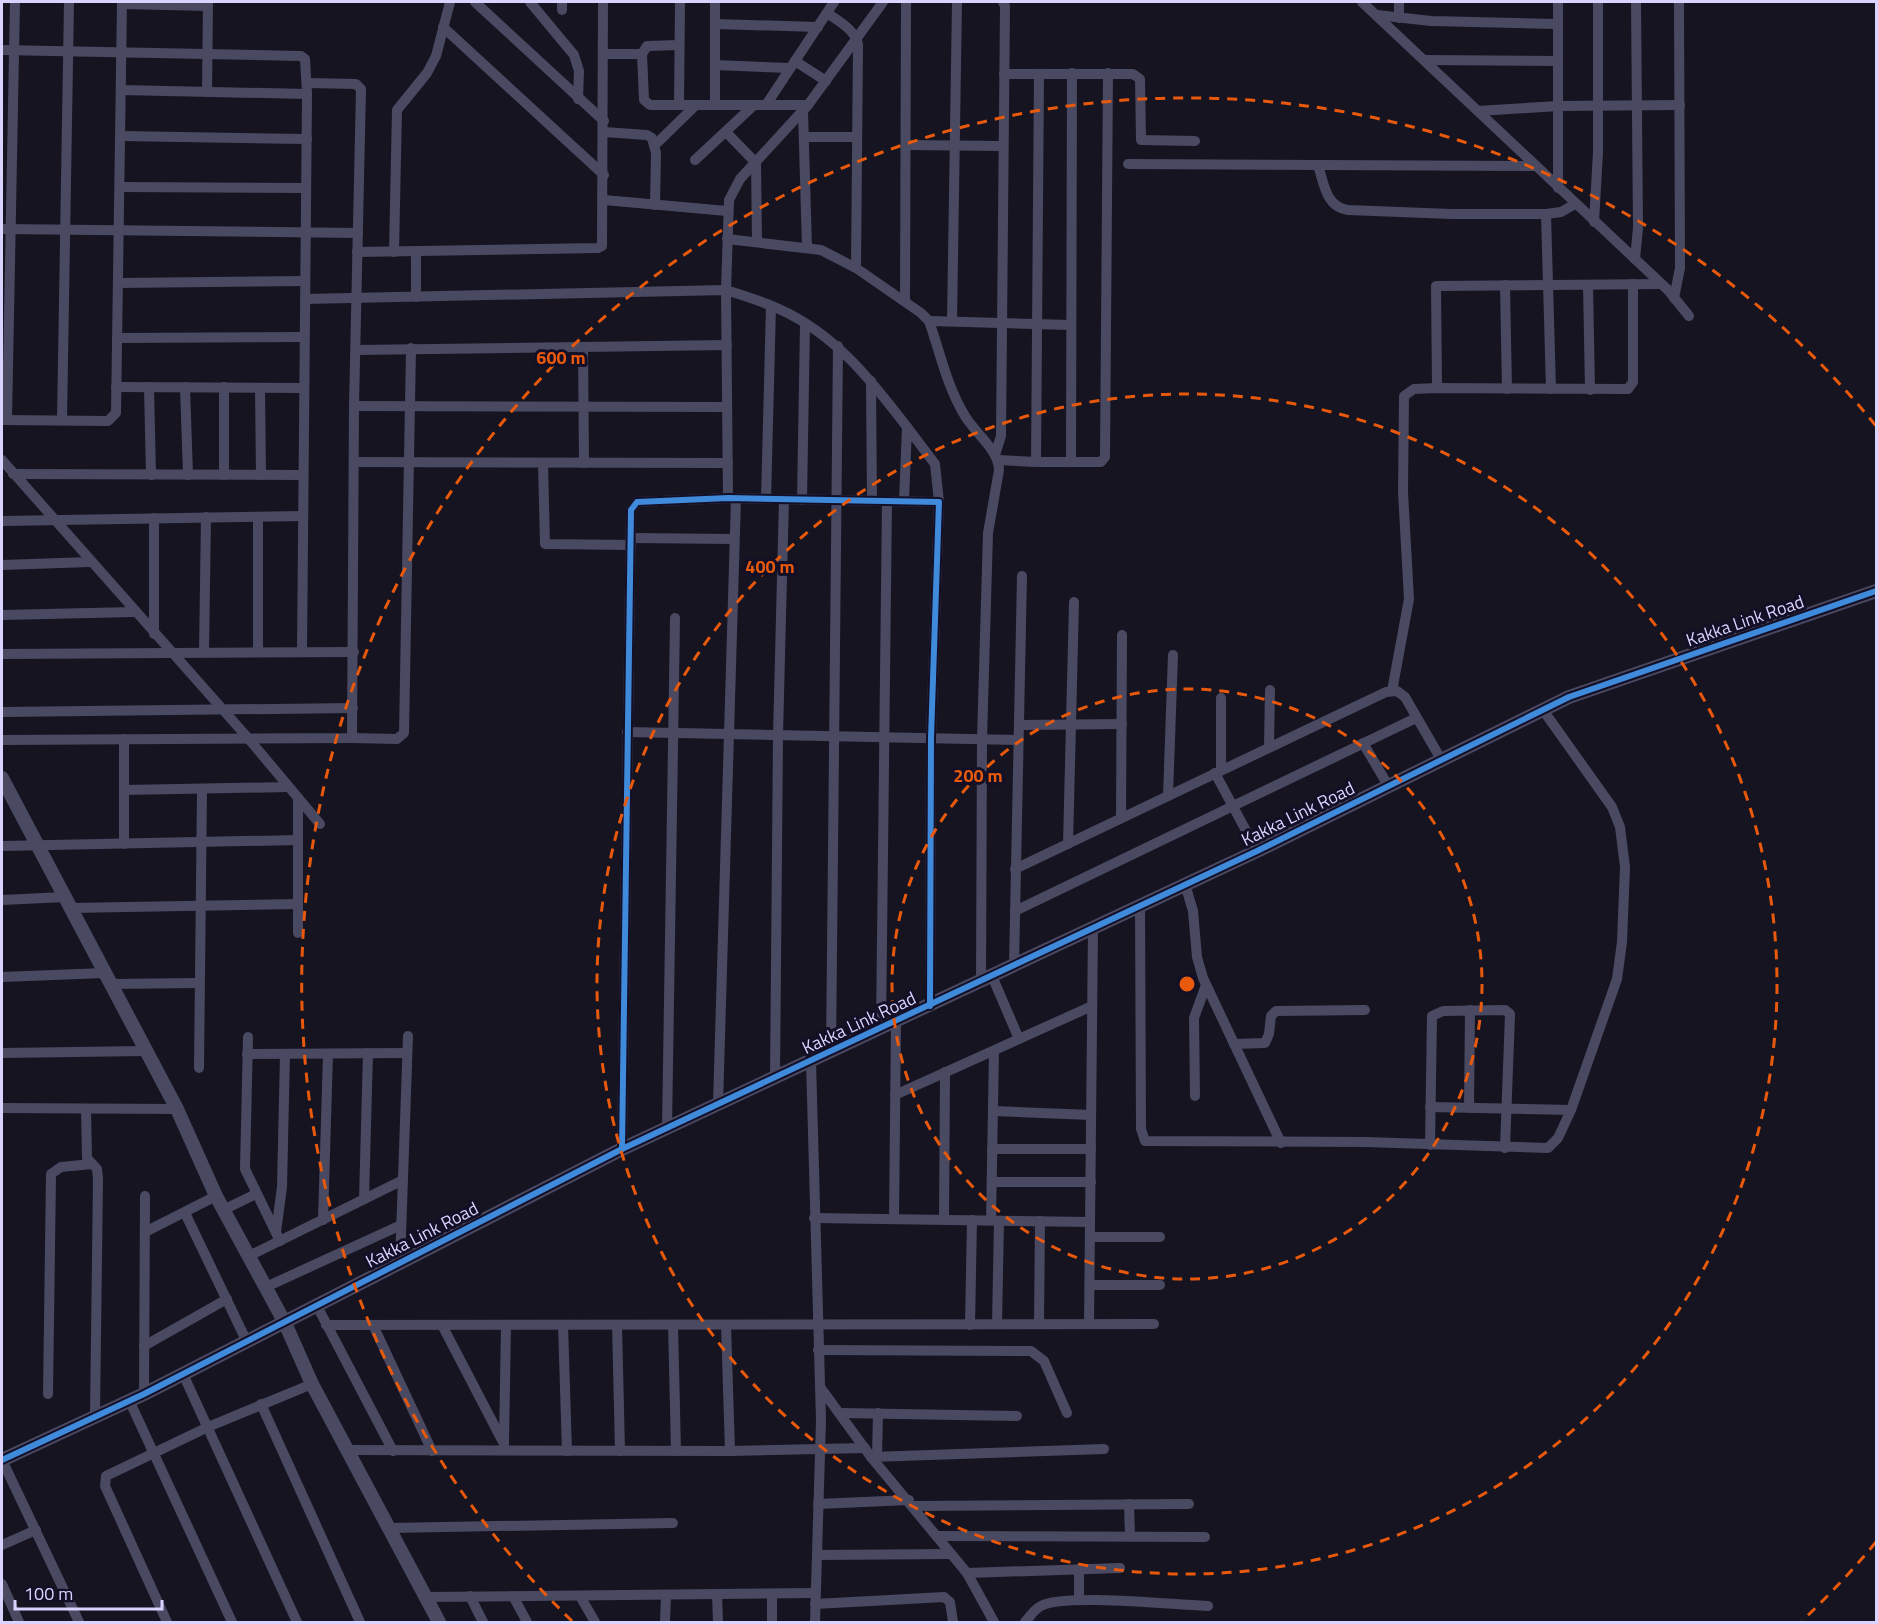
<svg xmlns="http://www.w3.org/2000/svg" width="1878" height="1624" font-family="'Titillium Web',sans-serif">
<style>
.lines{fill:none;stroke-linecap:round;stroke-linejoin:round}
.minor{stroke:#4a4962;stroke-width:10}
.tertiary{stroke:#4a4962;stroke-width:14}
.cycleway-casing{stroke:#130f26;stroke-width:10}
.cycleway{stroke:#408adc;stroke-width:6}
.ring{fill:none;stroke:#e8590c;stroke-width:3;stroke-dasharray:10 8}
.labels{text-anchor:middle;stroke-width:6;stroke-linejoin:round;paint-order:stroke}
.street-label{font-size:18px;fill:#d9d4ff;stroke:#130f26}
.centre{fill:#e8590c;stroke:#130f26;stroke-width:3}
.ring-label{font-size:18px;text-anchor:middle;font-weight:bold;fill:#e8590c;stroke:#130f26;stroke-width:6;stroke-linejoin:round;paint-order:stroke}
</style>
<rect width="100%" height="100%" fill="#161421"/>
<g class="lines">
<g class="minor">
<polyline points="475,2 604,121"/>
<polyline points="530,2 574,55 579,71 578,99"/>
<polyline points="562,2 562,10"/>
<polyline points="715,2 715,105"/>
<polyline points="1362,2 1668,290 1689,316"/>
<polyline points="1399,2 1399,18"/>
<polyline points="1558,2 1558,188"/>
<polyline points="122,4 208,6"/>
<path d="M827,13c11,8 29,17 31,32l-2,223"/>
<polyline points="1377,15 1431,21 1557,24"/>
<polyline points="715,24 818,27"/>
<polyline points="443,27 604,175"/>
<polyline points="2,50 301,56 305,59 307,94 302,652"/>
<polyline points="604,54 642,54 644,100 650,105 808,105"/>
<polyline points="642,54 647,46 679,45"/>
<polyline points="1425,60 1557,61"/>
<polyline points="795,61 826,81"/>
<polyline points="715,65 790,68"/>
<polyline points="1004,74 1133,74 1140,79 1141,140 1195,141"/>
<polyline points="121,90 307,94"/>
<polyline points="207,92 208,2"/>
<polyline points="679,105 680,2"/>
<polyline points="766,105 834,2"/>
<polyline points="803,111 807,248"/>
<polyline points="1478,111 1558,106 1680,105"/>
<polyline points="604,132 647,135 652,138 656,153 655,205"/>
<polyline points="726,132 756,163 757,242"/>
<polyline points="121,136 307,139"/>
<polyline points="804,137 856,137"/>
<polyline points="655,145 696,105"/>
<polyline points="906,145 1003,146"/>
<polyline points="695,160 754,105"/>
<polyline points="1128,164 1535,166"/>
<path d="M1318,165c6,19 8,42 30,45l103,4h95l15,-2 14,-8"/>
<polyline points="120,187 306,188"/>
<polyline points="604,200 727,211"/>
<polyline points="1546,214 1551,389"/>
<polyline points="1594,222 1598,152 1598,2"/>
<polyline points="2,229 358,233"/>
<path d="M727,239l94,11 35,18 65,45 8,8c11,31 18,66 36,95 10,17 34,34 34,54l-11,63 -6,206 -1,243"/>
<polyline points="357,252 598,248 602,246 603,2"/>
<polyline points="394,252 397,110 427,73 436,56 450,2"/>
<polyline points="1635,259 1638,228 1636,2"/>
<polyline points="118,283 305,281"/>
<polyline points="1505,285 1507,389"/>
<polyline points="1588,285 1590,390"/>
<polyline points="416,297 416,251"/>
<polyline points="1674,298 1680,268 1679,2"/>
<path d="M305,299l421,-9c18,6 36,11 53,19 56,25 92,71 128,118"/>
<polyline points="905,300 906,2"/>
<polyline points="929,321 1071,325"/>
<polyline points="952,321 957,2"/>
<polyline points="117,338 304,337"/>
<polyline points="583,347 584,463"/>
<polyline points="356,350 727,345"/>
<polyline points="871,381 872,501"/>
<polyline points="116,387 304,388"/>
<polyline points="149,387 151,475"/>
<polyline points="185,387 188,475"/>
<polyline points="224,387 224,475"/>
<polyline points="260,388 261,475"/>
<polyline points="1437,388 1436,286 1660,284"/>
<polyline points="354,406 727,407"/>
<polyline points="2,420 108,421 116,413 122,2"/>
<polyline points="7,420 15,2"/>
<polyline points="62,420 69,2"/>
<polyline points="995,455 1001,436 1005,6 1003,2"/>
<polyline points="2,460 248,738 320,824"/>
<polyline points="998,460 1036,462 1039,74"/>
<polyline points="354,462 728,463"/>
<polyline points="1036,462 1071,462 1072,73"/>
<polyline points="1071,462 1101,462 1105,457 1108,73"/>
<polyline points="543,463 545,544 631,545"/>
<polyline points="13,474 303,475"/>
<polyline points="728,498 726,290 729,200 740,179 808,105 883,2"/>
<polyline points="766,499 771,306"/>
<polyline points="802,500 805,324"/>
<polyline points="904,501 907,427 935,464 939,502"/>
<polyline points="154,518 154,634"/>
<polyline points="2,521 303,516"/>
<polyline points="631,538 734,539"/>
<polyline points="2,565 90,562"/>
<polyline points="2,615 134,612"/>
<polyline points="204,652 206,517"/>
<polyline points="258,652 258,517"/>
<polyline points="2,654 354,652"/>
<polyline points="1392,691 1409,599 1403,492 1404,396 1414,389 1437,388 1628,389 1633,382 1633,284"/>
<polyline points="2,712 353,708"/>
<polyline points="1019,725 1122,724"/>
<polyline points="627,732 1018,740"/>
<polyline points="352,738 397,739 404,733 411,348"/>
<polyline points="124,739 124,844"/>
<polyline points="2,740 352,738 354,406 361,89 356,84 307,83"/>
<polyline points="1363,743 1389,787"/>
<polyline points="1269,747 1270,690"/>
<polyline points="1221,770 1221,698"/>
<polyline points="1215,773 1257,851"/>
<polyline points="124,790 289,787"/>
<polyline points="1168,796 1173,655"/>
<polyline points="298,798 298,933"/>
<polyline points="1121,818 1122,635"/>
<polyline points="1068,844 1074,602"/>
<polyline points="2,846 298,840"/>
<polyline points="1015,869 1386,692 1397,691 1405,697 1442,761"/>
<polyline points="1185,884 1193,911 1197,957 1203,978 1281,1143"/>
<polyline points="2,900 65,897"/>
<polyline points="1140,905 1141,1129 1145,1141 1366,1142 1548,1148 1558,1138 1571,1110 1617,979 1622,942 1625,867 1620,827 1612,807 1543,710"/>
<polyline points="70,908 298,904"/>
<polyline points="1015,911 1416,718"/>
<polyline points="1014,965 1022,576"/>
<polyline points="992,976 1019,1039"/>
<polyline points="2,977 105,973"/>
<polyline points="110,984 198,983"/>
<polyline points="881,1029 887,501"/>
<polyline points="248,1037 245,1169 280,1241"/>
<polyline points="1234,1044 1265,1043 1269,1034 1271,1016 1276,1011 1365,1010"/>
<polyline points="2,1053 146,1051"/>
<polyline points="831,1053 838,346"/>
<polyline points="247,1054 407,1053"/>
<polyline points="811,1061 821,1420 815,1622"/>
<polyline points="199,1068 202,789"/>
<polyline points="775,1079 778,735 784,499"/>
<polyline points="895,1095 1092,1006"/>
<polyline points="1195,1096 1194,1018 1206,985"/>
<polyline points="718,1104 736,498"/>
<polyline points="1430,1107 1571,1110"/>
<polyline points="2,1108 177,1109"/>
<polyline points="1469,1108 1470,1010"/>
<polyline points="86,1109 87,1158 97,1169 98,1179 95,1415"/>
<polyline points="993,1111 1091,1115"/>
<polyline points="667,1129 675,618"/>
<polyline points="1430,1145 1432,1016 1443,1011 1505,1010 1510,1014 1505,1148"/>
<polyline points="622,1149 631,510 637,502 728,498 939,502 931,738 930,1006"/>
<polyline points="992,1149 1091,1149"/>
<polyline points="992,1182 1091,1182"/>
<polyline points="364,1199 368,1053"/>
<polyline points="223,1210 256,1194"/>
<polyline points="185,1213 247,1342"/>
<polyline points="814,1218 1090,1222"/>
<polyline points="894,1219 896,1022"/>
<polyline points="323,1220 328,1054"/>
<polyline points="944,1220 945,1072"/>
<polyline points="991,1220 994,1051"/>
<polyline points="145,1232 216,1196"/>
<polyline points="276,1232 282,1187 285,1054"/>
<polyline points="1090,1237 1160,1237"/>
<polyline points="249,1256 403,1180"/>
<polyline points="400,1263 408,1036"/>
<polyline points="1090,1285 1160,1285"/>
<polyline points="266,1287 401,1225"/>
<polyline points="317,1306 393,1451"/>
<polyline points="997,1324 999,1221"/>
<polyline points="1039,1324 1040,1221"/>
<polyline points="1089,1324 1093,927"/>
<polyline points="326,1325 1154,1324"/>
<polyline points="373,1325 432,1451"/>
<polyline points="442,1325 504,1444"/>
<polyline points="563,1325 567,1451"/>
<polyline points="617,1325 620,1451"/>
<polyline points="673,1325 676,1451"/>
<polyline points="726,1325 730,1451"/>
<polyline points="970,1325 972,1220"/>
<polyline points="144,1346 227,1299"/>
<polyline points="818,1350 1031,1351 1044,1361 1067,1413"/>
<polyline points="183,1374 297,1622"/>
<polyline points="820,1387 871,1457 967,1573 994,1622"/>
<polyline points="48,1394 51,1174 61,1167 92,1164"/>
<polyline points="144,1394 145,1196"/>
<polyline points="129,1400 232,1622"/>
<polyline points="261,1404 360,1622"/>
<polyline points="840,1413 1017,1416"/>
<polyline points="504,1442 506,1325"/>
<polyline points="348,1450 730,1451 865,1448"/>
<polyline points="871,1457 1104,1449"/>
<polyline points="877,1457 878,1413"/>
<polyline points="2,1460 79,1622"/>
<polyline points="818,1504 909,1500"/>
<polyline points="1129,1504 1130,1536"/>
<polyline points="914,1506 1189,1504"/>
<polyline points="389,1528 673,1523"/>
<polyline points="937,1536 1205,1537"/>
<polyline points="2,1545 36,1530"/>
<polyline points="817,1555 951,1554"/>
<polyline points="1079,1569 1079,1600"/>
<polyline points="967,1573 1120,1568"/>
<polyline points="2,1584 19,1622"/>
<polyline points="717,1594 718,1622"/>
<polyline points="470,1596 483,1622"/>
<polyline points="513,1596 527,1622"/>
<polyline points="580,1596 595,1622"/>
<polyline points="426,1597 815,1593"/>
<polyline points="815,1604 944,1597 950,1602 953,1622"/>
<polyline points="167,1622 105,1486 106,1476 208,1427 312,1384"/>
<polyline points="665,1622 666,1595"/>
<polyline points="772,1622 772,1594"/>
<path d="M1025,1622c5,-5 9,-13 16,-16 23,-13 135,-1 167,0"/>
</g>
<g class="tertiary">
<polyline points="2,778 177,1109 216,1196 285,1323 312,1384 439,1622"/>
<polyline points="2,1460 144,1394 622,1149 1257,851 1569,697 1876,591"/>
</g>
<g class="cycleway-casing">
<g id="cycleway">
<polyline points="622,1149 631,510 637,502 728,498 939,502 931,738 930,1006"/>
<polyline points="2,1460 144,1394 622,1149 1257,851 1569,697 1876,591"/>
</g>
</g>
<use href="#cycleway" class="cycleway"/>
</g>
<g class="ring">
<circle cx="1187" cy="984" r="295"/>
<circle cx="1187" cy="984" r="590"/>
<path d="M1876 1542A886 886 0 0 1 1802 1621M572 1621A886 886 0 1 1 1876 426"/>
</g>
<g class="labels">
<g class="street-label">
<text transform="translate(1745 621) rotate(-19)" y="6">Kakka Link Road</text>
<text transform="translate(1298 814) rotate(-26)" y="6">Kakka Link Road</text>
<text transform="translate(859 1023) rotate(-25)" y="6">Kakka Link Road</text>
<text transform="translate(422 1235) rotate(-27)" y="6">Kakka Link Road</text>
</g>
</g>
<circle cx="1187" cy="984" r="9" class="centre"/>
<g class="ring-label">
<text x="561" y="364">600 m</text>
<text x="770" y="573">400 m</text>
<text x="978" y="782">200 m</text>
</g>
<rect width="1878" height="1624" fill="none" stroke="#d9d4ff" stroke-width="6"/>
<path d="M15 1600v9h147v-9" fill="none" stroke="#d9d4ff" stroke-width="3"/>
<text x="24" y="1600" font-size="18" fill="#d9d4ff" stroke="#130f26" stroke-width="4.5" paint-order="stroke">100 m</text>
</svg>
